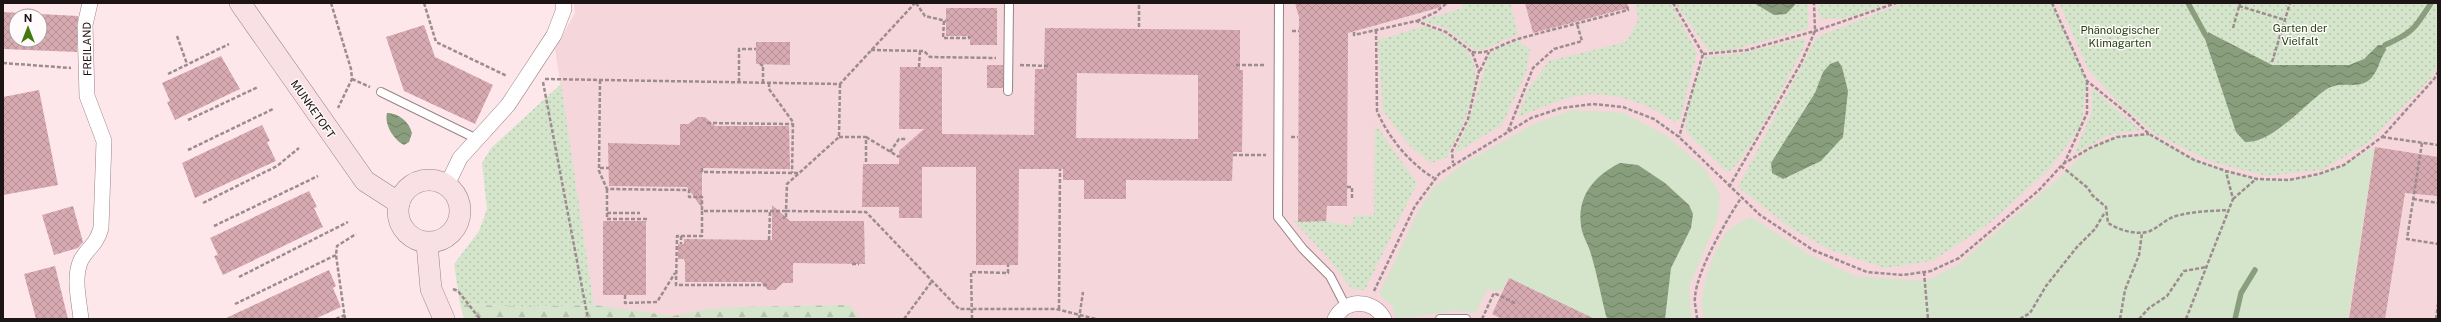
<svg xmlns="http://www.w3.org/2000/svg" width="2441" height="322" font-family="'Public Sans',sans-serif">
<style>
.built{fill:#f5d6da}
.grass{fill:url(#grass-dots)}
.forest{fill:url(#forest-firs)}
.park{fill:#d5e5cc}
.water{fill:url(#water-waves)}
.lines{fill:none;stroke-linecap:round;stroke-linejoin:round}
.stream{stroke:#889e7c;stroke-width:5.5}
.building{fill:url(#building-cross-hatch);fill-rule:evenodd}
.lane-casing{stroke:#988386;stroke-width:10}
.street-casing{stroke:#988386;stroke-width:16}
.secondary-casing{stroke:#988386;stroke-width:22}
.path{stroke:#9d8c8f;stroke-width:2.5;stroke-dasharray:4 2;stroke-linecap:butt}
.lane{stroke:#fff;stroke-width:8}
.street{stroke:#fff;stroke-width:15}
.secondary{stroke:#f8e0e4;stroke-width:21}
.labels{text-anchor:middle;stroke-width:3;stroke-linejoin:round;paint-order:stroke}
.park-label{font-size:11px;fill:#24420e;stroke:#fffafb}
.street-label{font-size:11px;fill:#1c1415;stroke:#fffafb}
</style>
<defs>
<pattern id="grass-dots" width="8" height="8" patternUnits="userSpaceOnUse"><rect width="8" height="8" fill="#d5e5cc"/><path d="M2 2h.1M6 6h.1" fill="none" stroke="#b6c4ae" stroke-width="1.8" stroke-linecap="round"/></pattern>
<pattern id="forest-firs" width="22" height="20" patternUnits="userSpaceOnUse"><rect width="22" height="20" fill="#d5e5cc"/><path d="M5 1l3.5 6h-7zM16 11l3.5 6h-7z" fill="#b6c4ae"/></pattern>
<pattern id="water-waves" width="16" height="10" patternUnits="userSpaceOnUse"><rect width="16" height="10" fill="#889e7c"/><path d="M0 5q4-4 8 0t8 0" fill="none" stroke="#6e8064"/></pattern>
<pattern id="building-cross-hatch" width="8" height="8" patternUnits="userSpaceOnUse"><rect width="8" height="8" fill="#d7a9b0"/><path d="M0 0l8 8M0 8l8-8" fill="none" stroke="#b89196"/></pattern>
</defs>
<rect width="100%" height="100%" fill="#fee7eb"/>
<polygon class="built" points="574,3 2438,3 2438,319 598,319 594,305 555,49 575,13"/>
<g class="grass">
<polygon points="1462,3 1510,3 1518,34 1486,49 1476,51 1443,27 1421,21 1463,8"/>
<path d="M1634,3h37l26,50 -17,66 -5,3c-27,-19 -65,-33 -99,-26 -19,4 -39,14 -58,21l10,-27 21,-29 77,-19 13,-23z"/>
<polygon points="1675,3 1808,3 1808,29 1731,50 1709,51"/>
<polygon points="1817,3 1891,3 1846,18 1820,19"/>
<polygon points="1903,3 2052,3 2087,81 2081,126 2049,170 1986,226 1932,261 1885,268 1831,250 1792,229 1738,187 1817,37"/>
<polygon points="2059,3 2438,3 2438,65 2431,78 2368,143 2322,170 2266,176 2212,162 2155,134 2122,106 2089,71"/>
<path d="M1425,26c60,21 59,49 36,103 -4,10 -11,17 -13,28l-17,6 -21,-17 -27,-35 -5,-71z"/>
<path d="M1805,38l-1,9c-11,21 -59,119 -77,125l-40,-39c-5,-20 12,-56 18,-76l37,-4z"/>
<polygon points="1520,40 1522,44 1530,49 1526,73 1502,125 1454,154 1468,124 1488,57 1499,47"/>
<polygon points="561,84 594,305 525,307 460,304 454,264 479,231 487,209 482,163 491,148"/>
<polygon points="2092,88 2140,130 2109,135 2074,154 2092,112"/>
<polygon points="1375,124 1417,183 1365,290 1352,289 1330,260 1293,220 1326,221 1352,226 1354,216 1374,215"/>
</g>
<polygon class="forest" points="460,304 525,307 594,305 673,316 708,309 736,307 849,305 860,319 464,319"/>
<g class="park">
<polygon points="1572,110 1624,113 1667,136 1704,168 1720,193 1718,218 1689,287 1692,319 1578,319 1509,278 1500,292 1487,289 1476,313 1455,311 1396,319 1392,306 1379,294 1417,214 1433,188 1463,164 1532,125"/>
<path d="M2149,134c51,29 110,59 171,40 19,-6 37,-17 55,-27l-27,172h-644c-8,-23 9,-68 23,-87 5,-7 17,-11 24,-15l59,38 45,21 71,5 33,-17 101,-87 30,-29 27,-11z"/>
</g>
<g class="water">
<polygon points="1754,3 1795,3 1795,5 1786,14 1774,15"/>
<path d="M2208,32l64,33h77l15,-6 14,-14h7l1,5c-7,10 -8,24 -18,31 -13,9 -28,-2 -44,10 -21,15 -53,53 -79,51l-9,-10 -31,-93z"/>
<polygon points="1838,61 1842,67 1848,91 1843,137 1821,161 1783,179 1772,173 1771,163 1815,93 1823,72 1830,64"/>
<path d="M387,113c12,0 22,9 25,20l-3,9 -5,3c-10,-5 -20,-20 -17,-32z"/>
<path d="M1620,163l18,2 27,18 24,22 4,9 -2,14 -20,40 -6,51h-57l-2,-3c-5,-20 -9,-42 -15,-62 -2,-8 -7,-15 -9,-23 -7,-32 10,-54 38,-68z"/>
</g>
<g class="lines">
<g class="stream">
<polyline points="2188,3 2206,36"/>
<path d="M2385,45c28,-12 30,-17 46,-42"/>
<polyline points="2235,319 2241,293 2255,270"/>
</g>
</g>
<g class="building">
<polygon points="1295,3 1441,3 1441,7 1348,33 1347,206 1327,206 1326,221 1298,222 1299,17"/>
<polygon points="1525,3 1627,3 1628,8 1533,33"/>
<polygon points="946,8 997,8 997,45 970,45 970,36 946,36"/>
<path d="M3,12l75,4 -1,36 -74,-3zM16,16h24v24h-24z"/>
<polygon points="424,25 435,57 493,85 475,124 404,91 386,37"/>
<path d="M1045,28l195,2v40h3l-1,82h-9l-1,29 -106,-1v19h-42v-19h-21v-11h-44l-1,96h-42v-98h-54v51h-23v-11h-37l1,-43h36v-13l25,-22h-25l1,-62h42v67l92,1 1,-66h9zM1077,73l121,2v64l-122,-1z"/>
<polygon points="756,42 790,42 790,65 756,64"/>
<polygon points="221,56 240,89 175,120 167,102 170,101 162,83"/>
<rect x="987" y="65" width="16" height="23"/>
<polygon points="39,90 58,185 3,195 3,97"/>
<polygon points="698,117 705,117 715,126 789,126 790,169 702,168 702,208 687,187 609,186 608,143 680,145 680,124 688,124"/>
<polygon points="262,125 270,141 267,142 276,161 195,198 182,163"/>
<polygon points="2375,147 2438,157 2438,196 2405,193 2385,319 2349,319"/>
<polygon points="309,191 317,207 314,208 323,227 223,275 214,256 218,255 210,238"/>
<polygon points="772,205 790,221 864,221 865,264 793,263 793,283 783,283 775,290 768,290 761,282 685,282 685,262 684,259 678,259 678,244 684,244 684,239 772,240"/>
<polygon points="73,206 83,242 78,248 54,255 42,215"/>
<rect x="603" y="221" width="43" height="74"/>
<polygon points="55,266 68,319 36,319 24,274"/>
<polygon points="329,270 336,286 333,288 341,307 315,319 224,319"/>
<polygon points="1509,278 1595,319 1502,319 1492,314"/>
</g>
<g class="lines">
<g class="lane-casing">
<g id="lane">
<polyline points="1279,3 1278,217 1303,249 1330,276 1346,307"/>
<polyline points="1008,91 1009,3"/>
<polyline points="381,92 477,139"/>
<polyline points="1440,319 1466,319"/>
</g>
</g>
<g class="street-casing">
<g id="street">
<polyline points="447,185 460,158 508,105 554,35 564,9 563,3"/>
<path d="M81,319c-2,-19 -8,-42 0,-59 7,-13 15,-14 20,-32l3,-87 -17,-45 -2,-71 5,-22"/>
<path d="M1335,319c10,-21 39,-20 49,0"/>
</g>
</g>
<g class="secondary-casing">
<g id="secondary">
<polyline points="240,3 365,181 399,203"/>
<circle cx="429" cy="211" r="31"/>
<polyline points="427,244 431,289 444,319"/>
</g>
</g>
<g class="path">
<polyline points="331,3 351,69 352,79 338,108"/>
<polyline points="424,3 436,42 507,76"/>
<polyline points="916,3 925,16 946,21"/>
<polyline points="1673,3 1703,54 1679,137"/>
<polyline points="2052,3 2087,81 2128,114 2149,134 2194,160 2226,171 2257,179 2289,180 2319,174 2344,165 2382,137 2434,79 2438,72"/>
<polyline points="2239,6 2285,20"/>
<polyline points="944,21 943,38 969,38 969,36"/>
<polyline points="1417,21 1436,12 1447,3"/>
<polyline points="1139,27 1139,3"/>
<polyline points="2233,28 2240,3"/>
<path d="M1376,30l1,81c11,26 33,53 57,67"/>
<polyline points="1292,31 1299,31"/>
<polyline points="1354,32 1354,35 1416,21 1446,32 1472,52 1479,71 1468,119 1452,151 1453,163"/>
<polyline points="177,36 187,64"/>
<polyline points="871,50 924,51 930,57 996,58"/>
<path d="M1472,52c17,3 29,-8 46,-13 36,-10 73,-19 110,-29l-2,-7"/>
<polyline points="1703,54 1747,50 1815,31 1896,3"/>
<polyline points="2272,62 2290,3"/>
<polyline points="3,63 71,68"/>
<polyline points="760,64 763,66"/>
<polyline points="1020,65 1048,66"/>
<polyline points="1236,65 1266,65"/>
<polyline points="919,67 920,51"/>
<polyline points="1480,71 1489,52"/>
<polyline points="168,74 229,44"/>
<polyline points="352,79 370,87"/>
<polyline points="545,79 840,84 915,3"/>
<polyline points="600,80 599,171 607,189 689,190 689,197 702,197 702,211"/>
<polyline points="543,82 588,319"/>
<polyline points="739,82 739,49 756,49"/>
<polyline points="763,83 763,65"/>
<polyline points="769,83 769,89 793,122 792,173"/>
<polyline points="840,84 839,137 787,184 786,211 866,212 959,309 1056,309 1096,319"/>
<polyline points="188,120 258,87"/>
<polyline points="707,123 793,124"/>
<polyline points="1508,131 1533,68 1554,49 1582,41 1577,24"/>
<polyline points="839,137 866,137 866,164"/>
<polyline points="866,137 899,157"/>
<polyline points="1291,137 1298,137"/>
<polyline points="2382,137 2438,145"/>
<polyline points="2422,143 2407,239 2438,244"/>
<polyline points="188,150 273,109"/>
<polyline points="890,152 899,139 906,139"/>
<polyline points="1233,155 1266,155"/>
<polyline points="2064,164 2087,113 2087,82"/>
<path d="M2061,166l27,22 4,7 14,12 2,16c11,7 29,13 42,8 9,-4 16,-12 26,-15 18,-5 36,-5 53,-6"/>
<polyline points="600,168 609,168"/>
<polyline points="702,168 702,172 799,173"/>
<polyline points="1347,187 1352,187 1352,200"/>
<polyline points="1729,187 1801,63 1815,31 1814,3"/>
<polyline points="607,189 607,219 647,219"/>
<polyline points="2233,199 2256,179"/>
<polyline points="2413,199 2438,203"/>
<polyline points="203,203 277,166 299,148"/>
<polyline points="607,213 640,213"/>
<polyline points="214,226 318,176"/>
<polyline points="681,236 681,244"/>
<polyline points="769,240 770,211"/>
<polyline points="852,264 859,264"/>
<polyline points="1924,272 1928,319"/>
<polyline points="239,277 348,222"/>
<polyline points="767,285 676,285 677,236 702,236 702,211 786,211 786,218 783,218"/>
<polyline points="453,289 458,291 480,319"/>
<polyline points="1374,291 1415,206 1439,174 1531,118 1561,108 1593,104 1623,107 1654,119 1679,137 1760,215 1813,250 1867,272 1903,275 1931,271 1959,258 2039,190 2063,164 2090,148 2117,137 2149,134"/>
<polyline points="625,295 625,303 657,302 675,273"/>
<polyline points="235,304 336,255"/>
<polyline points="1059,309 1060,169"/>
<polyline points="336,319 345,315"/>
<polyline points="345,319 336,255 337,246 356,234"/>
<polyline points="904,319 932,281"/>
<polyline points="972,319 971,272 1008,273 1008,265"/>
<polyline points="1079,319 1083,292"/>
<polyline points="1482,319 1494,293 1517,304"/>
<path d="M1697,319c0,-7 -3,-15 -2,-22 2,-27 31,-76 46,-99"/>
<polyline points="2020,319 2030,313 2046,286 2077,247 2095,229 2105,212"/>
<polyline points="2120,319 2125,290 2139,255 2142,233"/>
<polyline points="2139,319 2149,308 2167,296 2184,271 2207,267"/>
<polyline points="2186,319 2233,199 2226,172"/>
<polyline points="2436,319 2438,304"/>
</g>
<use href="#lane" class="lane"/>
<use href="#street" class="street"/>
<use href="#secondary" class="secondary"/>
</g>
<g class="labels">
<g class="park-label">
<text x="2300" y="32">Garten der<tspan x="2300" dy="13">Vielfalt</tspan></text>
<text x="2120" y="34">Phänologischer<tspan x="2120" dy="13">Klimagarten</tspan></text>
</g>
<g class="street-label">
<text transform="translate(87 49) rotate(-91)" y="4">FREILAND</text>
<text transform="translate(313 109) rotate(55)" y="4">MUNKETOFT</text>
</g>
</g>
<rect width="2441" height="322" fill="none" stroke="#1c1415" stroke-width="8"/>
<g transform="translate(28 28)"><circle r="19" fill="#fffafb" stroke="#a49e9f"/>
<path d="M0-3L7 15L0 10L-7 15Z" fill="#427a0e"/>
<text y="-6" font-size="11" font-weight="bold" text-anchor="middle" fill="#1c1415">N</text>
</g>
</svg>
